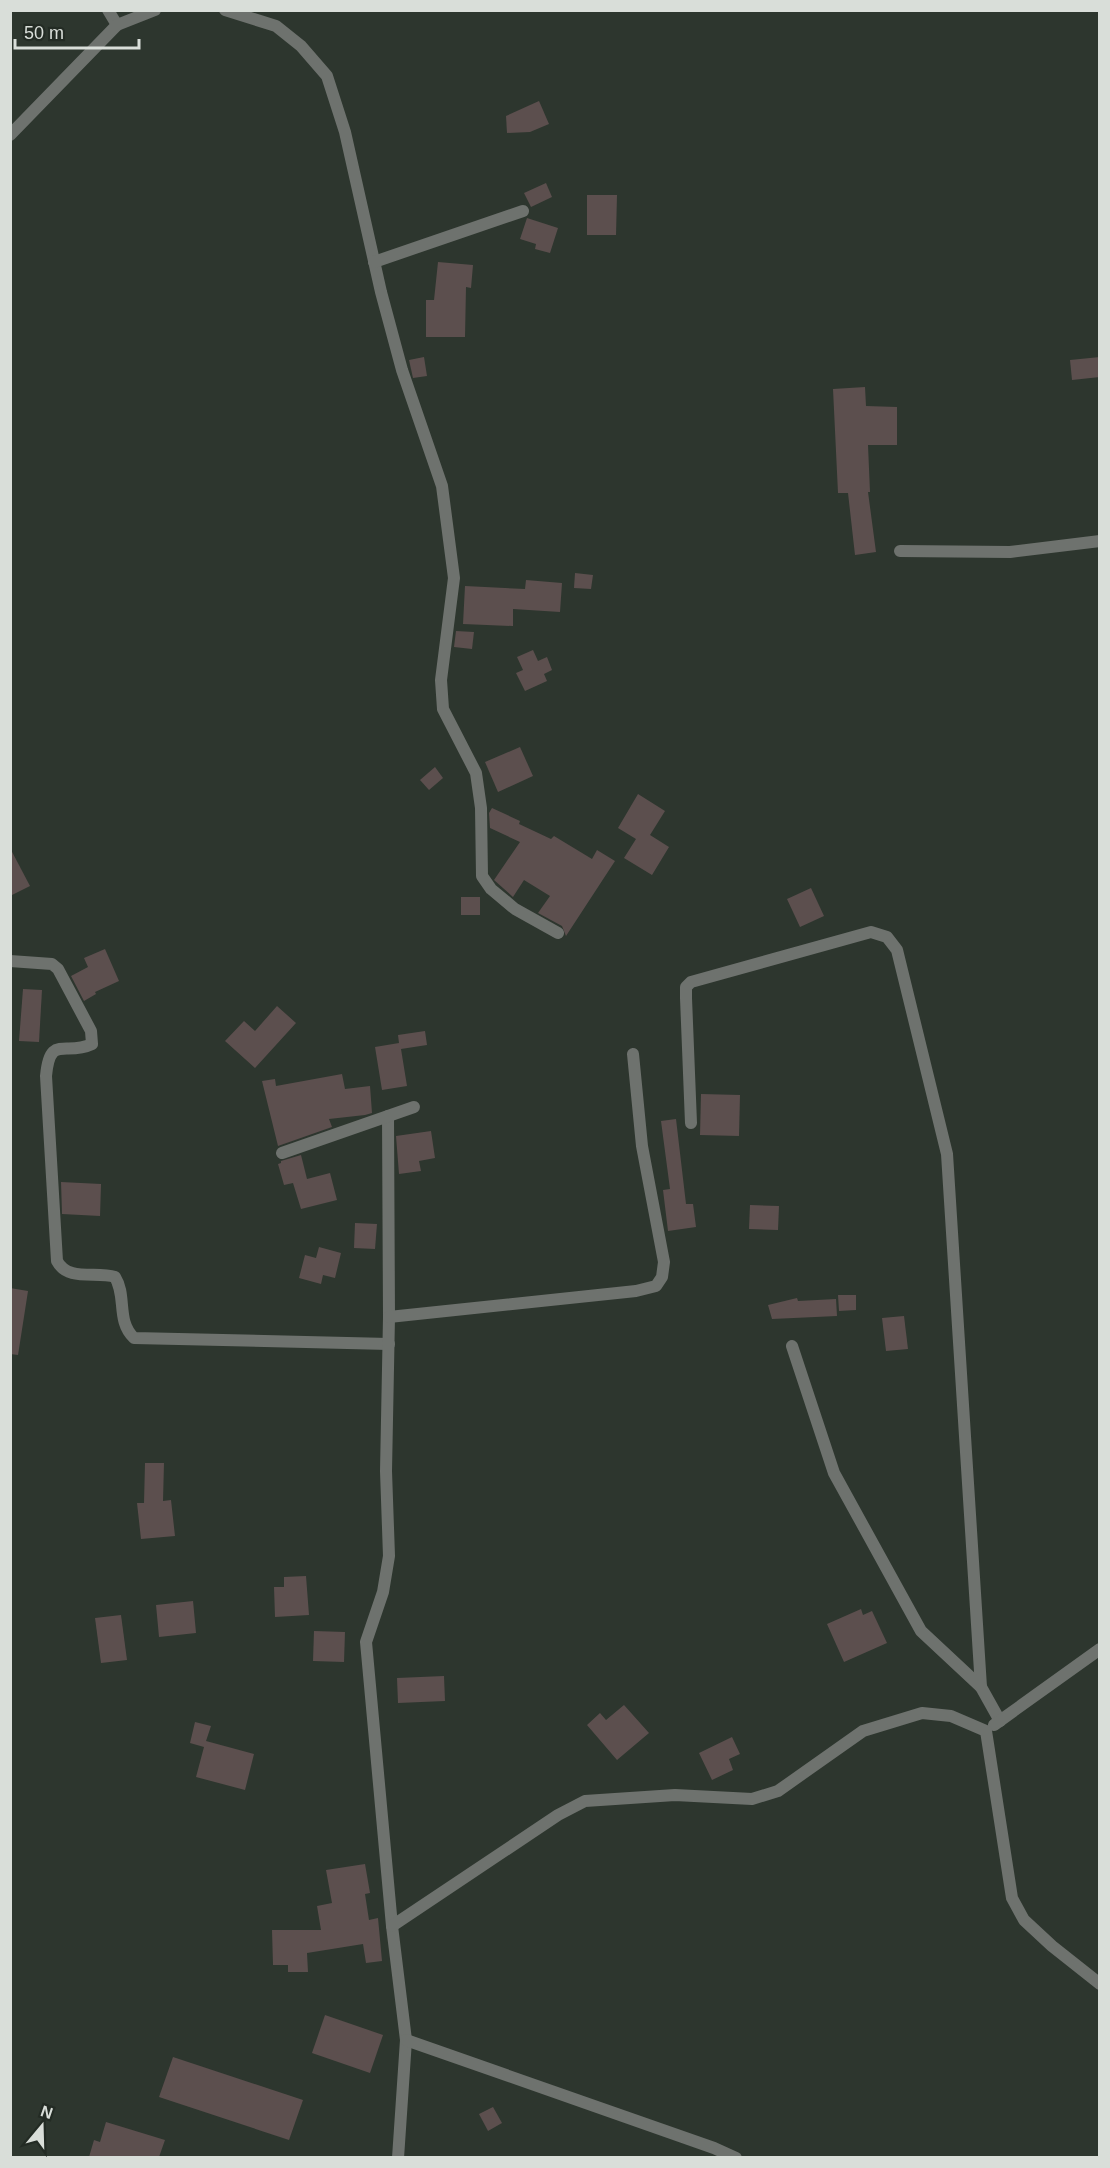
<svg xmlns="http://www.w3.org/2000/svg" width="1110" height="2168" font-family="Arial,sans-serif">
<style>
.building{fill:#5c4f4e}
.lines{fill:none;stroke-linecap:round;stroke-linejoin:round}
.street{stroke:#6e726e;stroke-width:12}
</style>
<rect width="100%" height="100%" fill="#2d362e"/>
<g class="building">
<polygon points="539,101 549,124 530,132 507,133 506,116"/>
<polygon points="546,183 552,197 531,207 524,193"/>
<polygon points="587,195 617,195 616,235 587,235"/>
<polygon points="527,218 558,228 550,253 535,249 536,244 520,239"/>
<polygon points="438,262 473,265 471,288 466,287 465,337 426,337 426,300 434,300"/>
<polygon points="424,357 427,376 413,378 409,360"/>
<polygon points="1100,357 1100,377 1072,380 1070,360"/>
<polygon points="865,387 866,406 897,407 897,445 868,445 870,492 868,492 876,552 855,555 848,493 838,493 833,389"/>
<polygon points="575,573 593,575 591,589 574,588"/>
<polygon points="526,580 562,583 560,612 513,609 513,626 463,624 465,586 525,589"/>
<polygon points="456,631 474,632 472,649 454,647"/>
<polygon points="533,650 538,661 547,657 552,670 544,674 547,681 525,691 516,673 523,670 517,657"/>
<polygon points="520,747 533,776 498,792 485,762"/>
<polygon points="435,767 443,778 429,790 420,780"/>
<polygon points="638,794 665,811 650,835 669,847 652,875 624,858 636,839 618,828"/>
<polygon points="492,808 520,821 519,824 551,839 554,836 592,859 597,850 615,861 566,936 562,926 538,913 550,896 524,880 513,897 494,880 520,842 490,828 489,813"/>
<polygon points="10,848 30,886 10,896"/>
<polygon points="811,888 824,916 800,927 787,899"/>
<rect x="461" y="897" width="19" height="18"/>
<polygon points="105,949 119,981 95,992 96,994 84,1001 71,976 88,967 84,958"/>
<polygon points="23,989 42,990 39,1042 19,1041"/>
<polygon points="277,1006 296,1023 255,1068 225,1041 244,1021 255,1031"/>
<polygon points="425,1031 427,1045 401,1049 407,1086 382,1090 375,1047 399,1043 398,1035"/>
<polygon points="342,1074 345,1089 370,1086 372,1113 365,1115 329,1119 332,1127 278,1146 262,1081 275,1079 276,1086"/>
<polygon points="701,1094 740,1095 739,1136 700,1135"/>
<polygon points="676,1119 686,1204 693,1204 696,1227 668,1231 663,1190 670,1189 661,1121"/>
<polygon points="431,1131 435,1158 419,1161 421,1171 399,1174 396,1136"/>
<polygon points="301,1155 307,1179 330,1173 337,1200 301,1209 293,1183 284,1185 278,1164 281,1163 281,1161"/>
<polygon points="61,1182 101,1184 100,1216 62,1214"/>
<polygon points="750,1205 779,1206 778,1230 749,1229"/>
<polygon points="355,1223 377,1224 375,1249 354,1248"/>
<polygon points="319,1247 341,1253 335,1278 323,1275 321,1284 299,1278 305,1255 316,1258"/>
<polygon points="10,1288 28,1291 18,1355 10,1354"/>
<polygon points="838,1295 856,1295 856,1310 839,1311"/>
<polygon points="797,1298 798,1301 836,1299 837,1316 772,1319 768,1305"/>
<polygon points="904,1316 908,1349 886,1351 882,1318"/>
<polygon points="145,1463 164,1463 163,1501 171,1500 175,1536 141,1539 137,1503 144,1503"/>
<polygon points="306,1576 309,1615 275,1617 274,1587 284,1587 284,1577"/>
<polygon points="193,1601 196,1633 159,1637 156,1605"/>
<polygon points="861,1609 863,1615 872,1611 887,1643 844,1662 827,1624"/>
<polygon points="121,1615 127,1660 101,1663 95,1618"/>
<polygon points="314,1631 345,1632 344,1662 313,1661"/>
<polygon points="444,1676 445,1701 398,1703 397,1678"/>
<polygon points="624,1705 649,1733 617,1760 587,1725 600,1713 606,1720"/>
<polygon points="195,1722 211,1726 206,1741 254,1754 245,1790 196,1777 204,1747 190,1743"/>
<polygon points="732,1737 740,1754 729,1759 733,1770 712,1780 699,1753"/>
<polygon points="365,1864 370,1893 365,1894 369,1920 378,1918 382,1961 366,1963 363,1944 307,1953 308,1972 288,1972 288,1965 273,1965 272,1930 321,1930 317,1906 332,1903 326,1870"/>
<polygon points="325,2015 383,2035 370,2073 312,2053"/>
<polygon points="173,2057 303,2100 289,2140 159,2097"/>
<polygon points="493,2107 502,2123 488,2131 479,2114"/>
<polygon points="106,2122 165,2140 159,2157 89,2157 94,2140 100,2142"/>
</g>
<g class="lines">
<g class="street">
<polyline points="108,10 117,25"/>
<polyline points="225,10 276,26 301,46 327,76 345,132 381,292 402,370 442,486 454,578 441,680 443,709 476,773 481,808 482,876 491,889 515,909 558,933"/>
<polyline points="10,135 117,25 155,10"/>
<polyline points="374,262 523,211"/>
<polyline points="900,551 1010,552 1100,541"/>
<path d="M10,961l42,3 6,5 33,62 1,13c-27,13 -42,-11 -46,32l11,185c11,21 39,10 58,16 12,19 1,44 19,61l255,6"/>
<polyline points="388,1116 389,1317 386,1471 389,1556 383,1592 366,1642 392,1926 406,2040 398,2158"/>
<polyline points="691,1123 686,998 686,987 691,982 871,932 887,937 897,950 947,1154 981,1687"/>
<polyline points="282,1153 414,1107"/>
<polyline points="389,1317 636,1291 656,1286 662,1277 664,1262 642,1146 633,1054"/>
<polyline points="792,1346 834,1473 921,1631 981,1687 1000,1721"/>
<polyline points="994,1725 1100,1649"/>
<polyline points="392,1926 558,1815 585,1801 675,1795 752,1799 778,1791 863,1731 922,1713 951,1716 986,1731 1012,1898 1024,1920 1052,1946 1100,1984"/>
<polyline points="406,2040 714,2148 736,2158"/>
</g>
</g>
<rect width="1110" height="2168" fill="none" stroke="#d9ded9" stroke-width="24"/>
<g transform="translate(42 2126) rotate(19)" stroke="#232b24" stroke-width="4.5" paint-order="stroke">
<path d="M0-4.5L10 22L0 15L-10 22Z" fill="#d9ded9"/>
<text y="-9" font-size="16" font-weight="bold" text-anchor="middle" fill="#d9ded9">N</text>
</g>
<path d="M15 39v9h124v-9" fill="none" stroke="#d9ded9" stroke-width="3"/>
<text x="24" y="39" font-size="18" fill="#d9ded9" stroke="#232b24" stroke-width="4.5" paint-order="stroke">50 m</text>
</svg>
